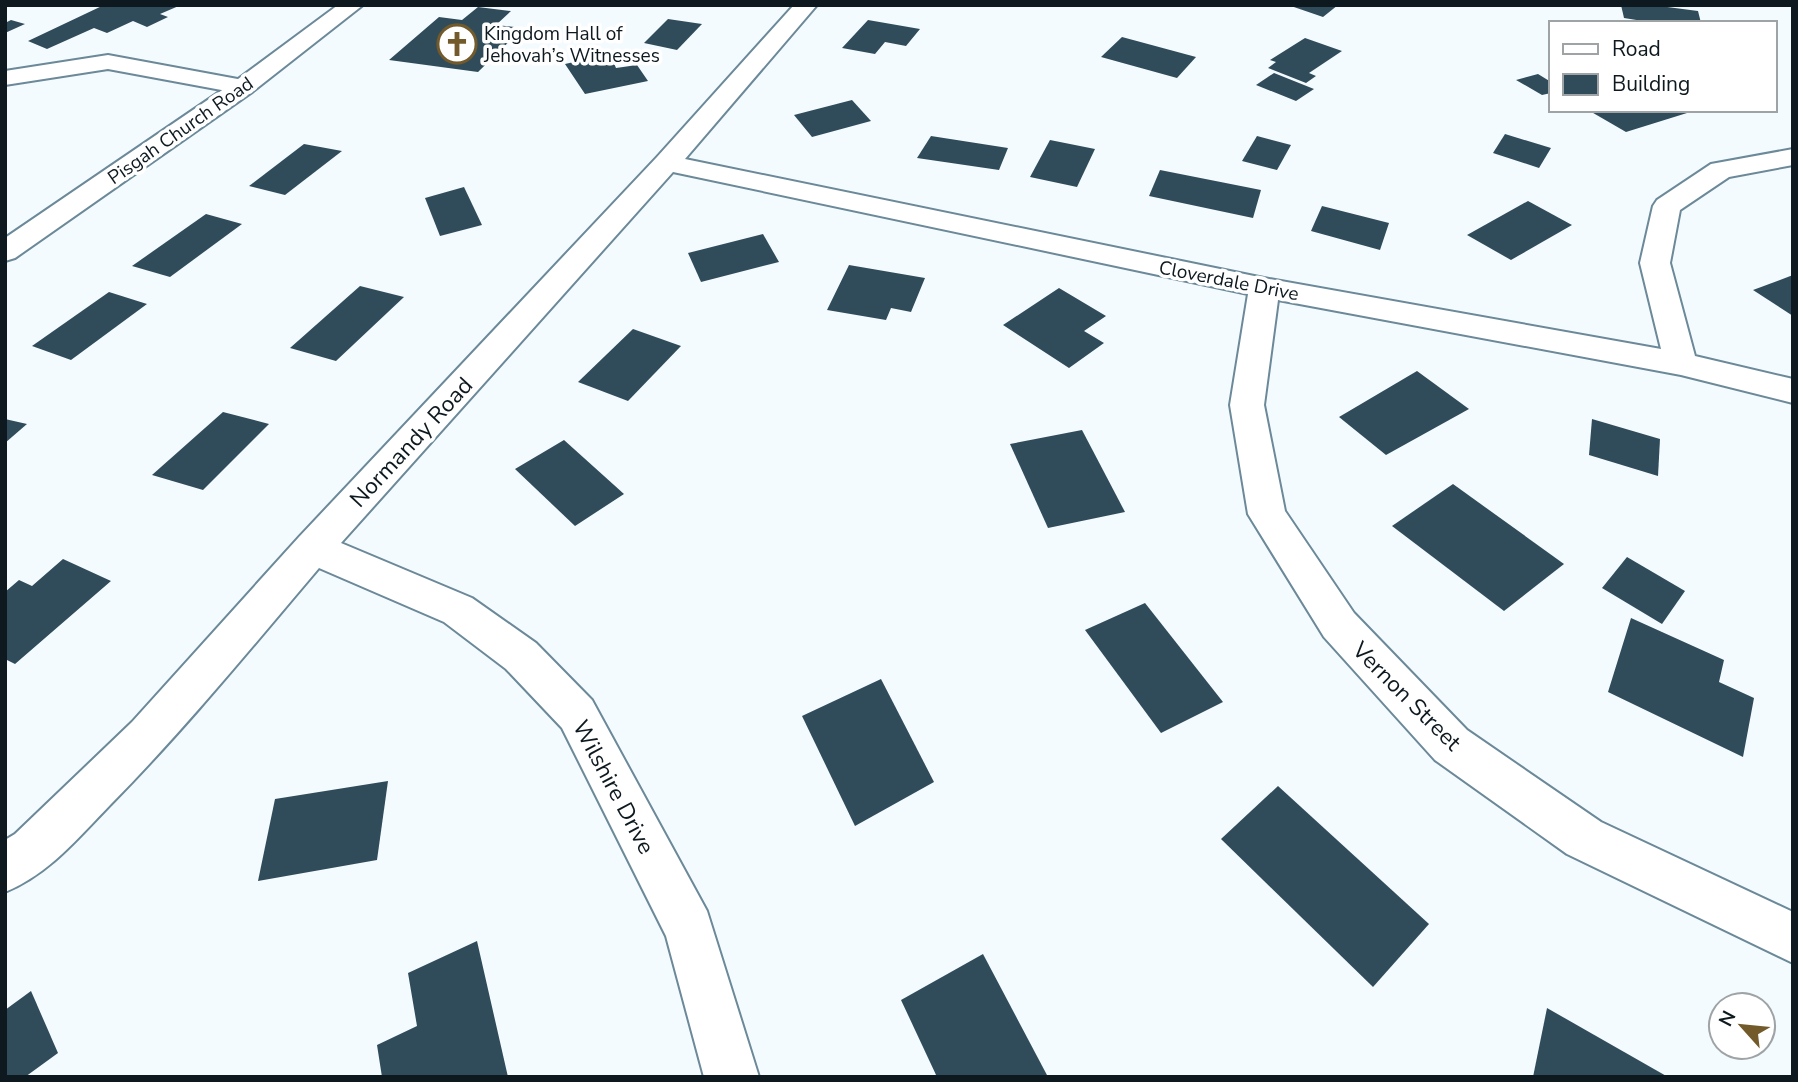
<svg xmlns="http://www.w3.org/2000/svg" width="1798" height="1082" font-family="'Nunito Sans',sans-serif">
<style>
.building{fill:#304c5b}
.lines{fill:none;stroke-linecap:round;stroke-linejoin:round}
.minor-casing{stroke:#6b8999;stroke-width:4}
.major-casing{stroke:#6b8999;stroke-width:4}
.minor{fill:#fff;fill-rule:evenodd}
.major{fill:#fff;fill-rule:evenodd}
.labels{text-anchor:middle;stroke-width:7;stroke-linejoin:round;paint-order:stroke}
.far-poi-label{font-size:19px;fill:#0d191f;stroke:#fff;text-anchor:start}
.far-street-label{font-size:19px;fill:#0d191f;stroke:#fff}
.street-label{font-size:23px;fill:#0d191f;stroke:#fff}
</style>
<rect width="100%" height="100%" fill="#f4fbfe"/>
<g class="building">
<polygon points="104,5 181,5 160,14 168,17 147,27 133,21 107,33 94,28 47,49 28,41"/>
<polygon points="1288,5 1338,5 1323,17"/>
<polygon points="1621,5 1652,5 1698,11 1701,23 1655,23 1624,18"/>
<polygon points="478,7 511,11 496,25 523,28 478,72 389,60 439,17 462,20"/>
<polygon points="668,19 702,24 677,50 644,43"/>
<polygon points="11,20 25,24 5,33 5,23"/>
<polygon points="868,20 920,29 906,46 885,42 875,54 842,48"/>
<polygon points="1122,37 1196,57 1177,78 1101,57"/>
<polygon points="1305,38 1342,51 1309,73 1316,76 1306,83 1268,68 1276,62 1270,60"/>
<polygon points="610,54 616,68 637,65 648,81 585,94 565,64"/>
<polygon points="1274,73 1314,89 1296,101 1256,85"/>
<polygon points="1538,74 1551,82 1551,93 1542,95 1516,80"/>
<polygon points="852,100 871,121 812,137 794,115"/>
<polygon points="1588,110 1682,110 1687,113 1626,132"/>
<polygon points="1505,134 1551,148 1539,168 1493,153"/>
<polygon points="931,136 1008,148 999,170 917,158"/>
<polygon points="1257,136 1291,145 1277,170 1242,161"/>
<polygon points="1050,140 1095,149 1077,187 1030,177"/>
<polygon points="304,144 342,151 285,195 249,186"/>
<polygon points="1160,170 1261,190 1253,218 1149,196"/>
<polygon points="464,187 482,225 440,236 425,198"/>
<polygon points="1528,201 1572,225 1511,260 1467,235"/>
<polygon points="1322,206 1389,223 1380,250 1311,231"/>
<polygon points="206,214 242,224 170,277 132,266"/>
<polygon points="763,234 779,262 701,282 688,253"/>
<polygon points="849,265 925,278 911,312 891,308 886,320 827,310"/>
<polygon points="1793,275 1793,316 1753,290"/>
<polygon points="360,286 404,297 336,361 290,348"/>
<polygon points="1059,288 1106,316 1084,331 1104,343 1069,368 1003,325"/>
<polygon points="109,292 147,304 71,360 32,346"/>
<polygon points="633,329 681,346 628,401 578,382"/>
<polygon points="1417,371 1469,409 1386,455 1339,417"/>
<polygon points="223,412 269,424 203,490 152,475"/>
<polygon points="5,419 27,424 5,443"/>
<polygon points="1592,419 1660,439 1658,476 1589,455"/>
<polygon points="1082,430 1125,512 1048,528 1010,444"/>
<polygon points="564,440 624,494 575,526 515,469"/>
<polygon points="1453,484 1564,564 1504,611 1392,526"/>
<polygon points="1627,557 1685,591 1662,624 1602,588"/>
<polygon points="63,559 111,581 15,664 5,659 5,592 19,580 32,586"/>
<polygon points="1145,603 1223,702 1161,733 1085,630"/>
<polygon points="1631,618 1724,660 1719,682 1754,698 1743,757 1608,692"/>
<polygon points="881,679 934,782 855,826 802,716"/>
<polygon points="388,781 377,860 258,881 275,799"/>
<polygon points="1278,786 1429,924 1373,987 1221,839"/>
<polygon points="477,941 508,1077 382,1077 377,1045 417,1026 408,973"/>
<polygon points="983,954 1048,1077 937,1077 901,1000"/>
<polygon points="31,991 58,1053 25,1077 5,1077 5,1010"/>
<polygon points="1547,1008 1668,1077 1533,1077"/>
</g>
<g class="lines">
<g class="minor-casing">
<g id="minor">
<path d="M794,5h23l-132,154 579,119 397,71 -21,-86 13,-57 4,-6 54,-36 82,-15v16l-64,12 -49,33 -10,53 25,93 98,23v24l-112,-28 -403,-75 -14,105 21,106 69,102 113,117 134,92 192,90v51l-226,-109 -132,-94 -111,-123 -76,-123 -18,-109 18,-111 -575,-122 -332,371 131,55 64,45 56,57 115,211 52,166h-55l-38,-141 -104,-208 -56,-59 -62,-47 -125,-54c-68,80 -134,161 -208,236 -33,34 -62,70 -106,88v-52l10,-6 117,-112 167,-185 358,-380z"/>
<polygon points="108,55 243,80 252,82 255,87 252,92 243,94 108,69 5,85 5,71"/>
</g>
</g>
<g class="major-casing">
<polygon id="major" points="338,5 363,5 252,92 15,258 5,261 5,238 234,82"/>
</g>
<use href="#minor" class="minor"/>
<use href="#major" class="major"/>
</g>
<defs>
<g id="church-ring" transform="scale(2.0125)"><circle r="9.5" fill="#fff" stroke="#735a2b" stroke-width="1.5"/><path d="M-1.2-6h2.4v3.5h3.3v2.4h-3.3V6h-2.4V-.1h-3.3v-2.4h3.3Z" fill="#735a2b"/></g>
</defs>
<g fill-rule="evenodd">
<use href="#church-ring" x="457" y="44"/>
</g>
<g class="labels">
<g class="far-poi-label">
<text x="484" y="40">Kingdom Hall of<tspan x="484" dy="22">Jehovah’s Witnesses</tspan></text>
</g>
<g class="far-street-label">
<text transform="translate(180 130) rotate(-35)" y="7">Pisgah Church Road</text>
<text transform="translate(1229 280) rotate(11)" y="7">Cloverdale Drive</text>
</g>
<g class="street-label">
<text transform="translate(411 442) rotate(-47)" y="8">Normandy Road</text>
<text transform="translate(1407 696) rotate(45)" y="8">Vernon Street</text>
<text transform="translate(614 787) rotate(62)" y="8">Wilshire Drive</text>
</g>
</g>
<rect width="1798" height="1082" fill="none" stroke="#0d191f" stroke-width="14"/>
<rect x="1549" y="21" width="228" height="91" fill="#ffffff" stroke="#9ea3a5" stroke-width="2"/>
<rect x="1563" y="44" width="35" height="10" fill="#ffffff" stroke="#9ea3a5" stroke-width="2"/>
<text x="1612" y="56" font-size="21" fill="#0d191f">Road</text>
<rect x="1563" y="74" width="35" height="21" fill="#304c5b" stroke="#9ea3a5" stroke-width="2"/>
<text x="1612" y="91" font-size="21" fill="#0d191f">Building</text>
<g transform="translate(1742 1026) rotate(297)"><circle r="33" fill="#ffffff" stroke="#9ea3a5" stroke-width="2"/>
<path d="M0-5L12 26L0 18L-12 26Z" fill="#735a2b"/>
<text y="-10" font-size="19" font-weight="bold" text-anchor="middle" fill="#0d191f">N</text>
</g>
</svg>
